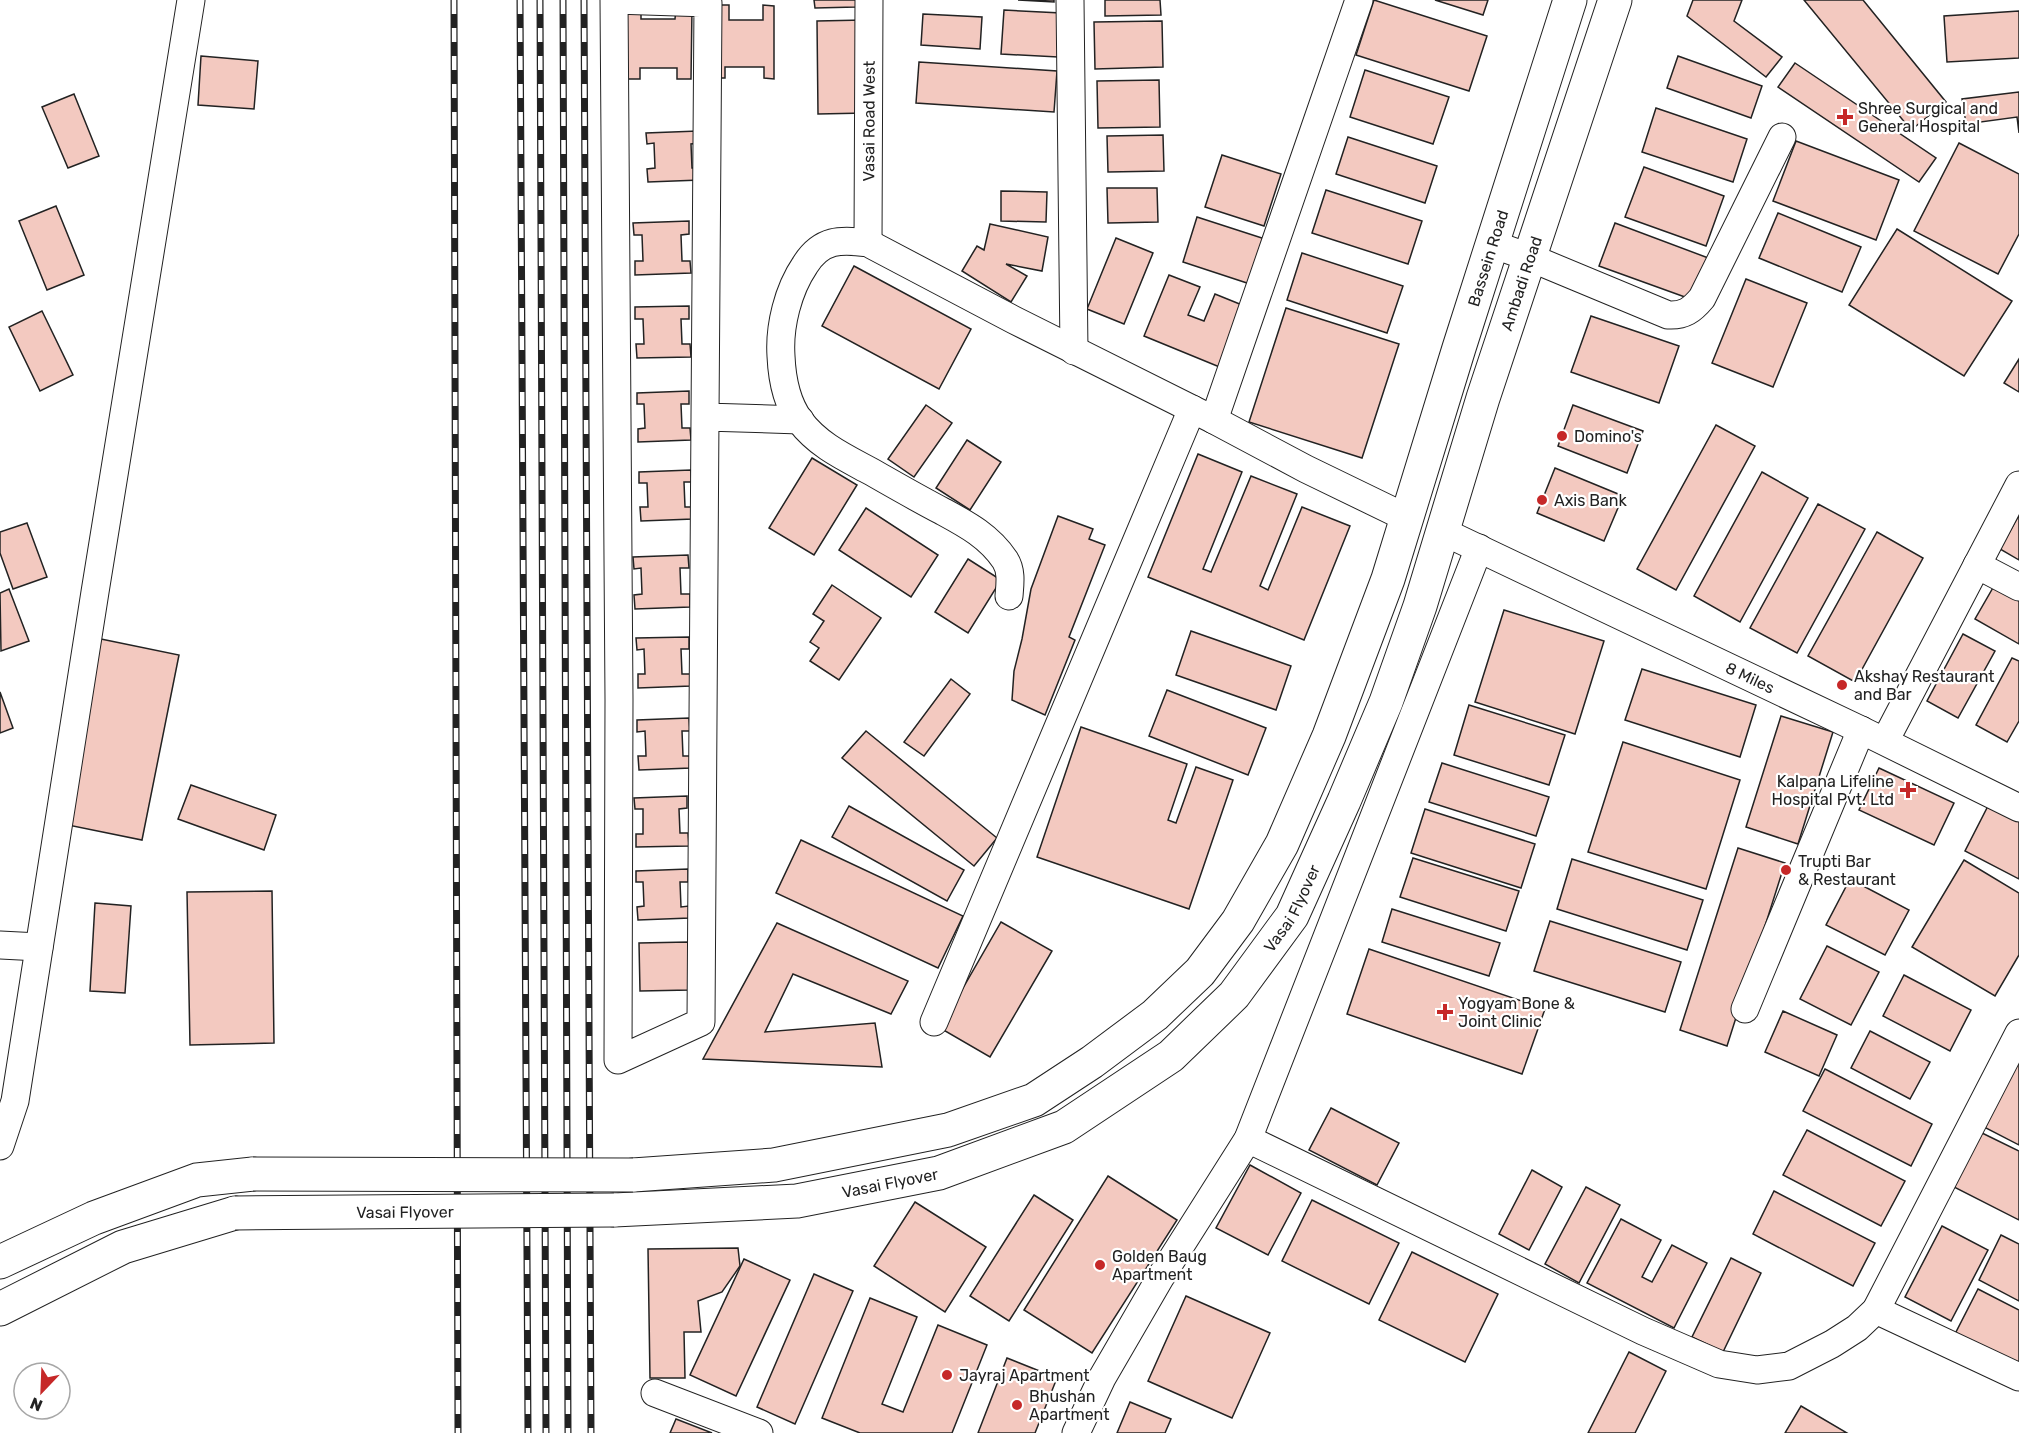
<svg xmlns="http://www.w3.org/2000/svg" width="2019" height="1433" font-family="Rubik,sans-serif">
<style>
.building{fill:#f3c9c0;stroke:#222;stroke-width:1.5}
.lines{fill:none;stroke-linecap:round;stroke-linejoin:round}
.minor-casing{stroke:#222;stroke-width:29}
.major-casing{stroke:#222;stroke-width:35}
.minor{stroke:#fff;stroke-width:27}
.major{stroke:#fff;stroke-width:33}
.rail-casing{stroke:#222;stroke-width:7}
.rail{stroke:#fff;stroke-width:4.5;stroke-dasharray:14;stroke-linecap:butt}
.major-bridge-casing{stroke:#222;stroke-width:35;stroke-linecap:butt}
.major-bridge{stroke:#fff;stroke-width:33}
.poi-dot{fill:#c62828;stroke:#fff;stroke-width:2}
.labels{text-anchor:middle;stroke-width:4.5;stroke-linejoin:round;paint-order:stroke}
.poi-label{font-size:16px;fill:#222;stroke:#fff;text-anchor:start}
.street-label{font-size:16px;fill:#222;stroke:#fff}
</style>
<rect width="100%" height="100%" fill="#fff"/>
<g class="building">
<polygon points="814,0 856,0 856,7 815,8"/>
<polygon points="1018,0 1054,0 1054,2"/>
<polygon points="1105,0 1160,0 1161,15 1105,16"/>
<polygon points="1374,0 1487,36 1469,91 1356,55"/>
<polygon points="1435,0 1488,0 1483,15"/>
<polygon points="1693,0 1742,0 1734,21 1782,57 1766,77 1687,16"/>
<polygon points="1804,0 1863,0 1946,102 1911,130"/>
<polygon points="711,5 729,5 729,20 763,20 763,5 774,6 774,79 764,78 764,67 725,67 725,78 711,78"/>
<polygon points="627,8 641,8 641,19 675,19 676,8 692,9 691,79 677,79 677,68 640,68 640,79 626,79"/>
<polygon points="1004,10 1061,13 1058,57 1001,54"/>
<polygon points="2019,11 2019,58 1947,62 1944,16"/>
<polygon points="923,14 982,17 980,49 921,45"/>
<polygon points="864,20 866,113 818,114 817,21"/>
<polygon points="1162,21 1163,67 1095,69 1094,22"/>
<polygon points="201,56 258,61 254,109 198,105"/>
<polygon points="1678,56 1762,86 1751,118 1667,88"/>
<polygon points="919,62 1057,71 1054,112 916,103"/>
<polygon points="1795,63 1936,158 1919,182 1778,87"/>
<polygon points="1365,70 1449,97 1433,144 1350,117"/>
<polygon points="1159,80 1160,127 1098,128 1097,81"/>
<polygon points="2019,92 2019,133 2017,117 1966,124 1962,99"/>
<polygon points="74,94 99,156 68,168 42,107"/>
<polygon points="1656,108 1747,139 1733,182 1642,152"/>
<polygon points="698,131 699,143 691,144 692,168 700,168 700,180 648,182 647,169 655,168 654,143 647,144 646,133"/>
<polygon points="1163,135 1164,171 1108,172 1107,136"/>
<polygon points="1348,137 1437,166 1425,203 1336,174"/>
<polygon points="1796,141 1899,180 1876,240 1773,201"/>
<polygon points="1959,143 2019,174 2019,234 1998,274 1914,231"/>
<polygon points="1222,155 1281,174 1264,226 1205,207"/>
<polygon points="1644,167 1724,196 1706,246 1625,217"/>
<polygon points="1107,188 1157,188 1158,222 1108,223"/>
<polygon points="1326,190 1422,221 1408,264 1312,233"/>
<polygon points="1001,191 1047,192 1046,222 1001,221"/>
<polygon points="56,206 84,275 47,290 19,221"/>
<polygon points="1778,213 1861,247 1842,292 1759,258"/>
<polygon points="1197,217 1265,239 1250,284 1183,262"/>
<polygon points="689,221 689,234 681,235 682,261 690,261 691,273 635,275 635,261 643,261 642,235 634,235 633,223"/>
<polygon points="1615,223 1711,259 1696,301 1599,266"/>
<polygon points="990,224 1048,237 1042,271 1006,264 1027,276 1011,302 962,271 977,246 984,250"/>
<polygon points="1897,229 2012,301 1964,376 1849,305"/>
<polygon points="1116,238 1153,253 1124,324 1087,309"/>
<polygon points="1302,253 1403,286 1387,333 1287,300"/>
<polygon points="854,266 971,329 939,389 822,326"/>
<polygon points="1169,275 1200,287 1188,315 1204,321 1215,294 1247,307 1222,368 1144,336"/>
<polygon points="1746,279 1807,303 1773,387 1712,363"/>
<polygon points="689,306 689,319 681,319 682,344 690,344 691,357 637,358 636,344 644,344 643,319 635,319 635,307"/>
<polygon points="1286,308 1399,344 1362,458 1249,422"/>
<polygon points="42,311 73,375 40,391 9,327"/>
<polygon points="1591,316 1679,346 1659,403 1571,372"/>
<polygon points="2019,359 2019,392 2004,383"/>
<polygon points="689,391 689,404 681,404 682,428 690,428 691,440 638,442 638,429 645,428 644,404 637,404 637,393"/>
<polygon points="926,405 952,423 914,477 888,459"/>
<polygon points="1573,405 1643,431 1627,473 1558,446"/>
<polygon points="1716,425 1755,446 1676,590 1637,569"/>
<polygon points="967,440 1001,462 970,510 936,488"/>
<polygon points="1198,454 1242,472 1203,569 1211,572 1251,476 1297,494 1260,586 1268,590 1302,507 1350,526 1304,640 1148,577"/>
<polygon points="812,458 857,485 814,555 769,528"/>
<polygon points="1555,468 1623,496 1604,541 1537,513"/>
<polygon points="691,470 692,482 684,482 685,507 693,507 693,519 641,521 640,507 648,507 647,483 639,483 639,472"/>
<polygon points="1762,472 1808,498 1740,622 1694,596"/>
<polygon points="1818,504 1865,529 1797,653 1750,628"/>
<polygon points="866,508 938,555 911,597 839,550"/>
<polygon points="2019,515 2019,560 2000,549"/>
<polygon points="1058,516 1093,529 1089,539 1105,545 1069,637 1075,640 1045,715 1012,700 1014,671 1022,639 1031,589"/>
<polygon points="27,523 47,577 13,589 0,553 0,532"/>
<polygon points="1877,532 1923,558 1855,682 1808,656"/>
<polygon points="688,555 689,568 680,568 681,594 690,594 690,607 635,609 634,595 642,594 641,568 634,569 633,557"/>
<polygon points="968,559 1001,580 968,633 935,612"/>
<polygon points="832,585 881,618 839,680 810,661 819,648 810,642 824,621 813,614"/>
<polygon points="1994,586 2019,601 2019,644 1975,619"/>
<polygon points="9,589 29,641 1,651 0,593"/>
<polygon points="1504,610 1604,641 1575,734 1475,702"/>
<polygon points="1191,631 1291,666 1276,710 1176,675"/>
<polygon points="1963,634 1995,651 1958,718 1927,701"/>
<polygon points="689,637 689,649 681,649 682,674 690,674 691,686 638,688 638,674 645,674 644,649 637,650 636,638"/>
<polygon points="101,639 179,655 142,840 63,824"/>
<polygon points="2012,658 2019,661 2019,721 2007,742 1976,725"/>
<polygon points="1642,669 1756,705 1740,757 1625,720"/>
<polygon points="951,679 970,694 924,756 904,742"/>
<polygon points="1167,690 1266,728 1248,775 1149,736"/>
<polygon points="0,692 13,728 0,733"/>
<polygon points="1469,705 1565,735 1549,785 1454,755"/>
<polygon points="1781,716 1833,732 1798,844 1746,827"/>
<polygon points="689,718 690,731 682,731 683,756 691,756 691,768 639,770 638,756 646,756 645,731 637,732 637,720"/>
<polygon points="1081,727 1187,764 1168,820 1176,823 1196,767 1233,780 1189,909 1037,857"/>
<polygon points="866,731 997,838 974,866 842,758"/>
<polygon points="1623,742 1740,780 1706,889 1588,852"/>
<polygon points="1442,763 1549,797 1536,836 1429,802"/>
<polygon points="1879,768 1954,803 1934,845 1859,810"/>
<polygon points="191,785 276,815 264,850 178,819"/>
<polygon points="687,796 687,808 679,809 680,833 688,833 689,846 636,847 636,834 643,834 643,809 635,809 634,798"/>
<polygon points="1989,804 2019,820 2019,879 1965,851"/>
<polygon points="849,806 964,870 947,901 832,837"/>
<polygon points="1425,809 1535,844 1521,888 1411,853"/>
<polygon points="801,840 963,916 938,968 776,893"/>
<polygon points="1738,848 1785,863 1727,1046 1680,1030"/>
<polygon points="1413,858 1519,891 1506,931 1400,897"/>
<polygon points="1572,859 1703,900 1687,950 1557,909"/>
<polygon points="1964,860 2019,893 2019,955 1995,996 1912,947"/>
<polygon points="688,869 688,882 680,882 681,907 689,906 690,918 638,920 637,907 644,906 643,882 636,882 636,871"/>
<polygon points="1850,879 1909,910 1885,955 1826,925"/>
<polygon points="272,891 274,1043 190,1045 187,892"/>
<polygon points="95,903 131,906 125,993 90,991"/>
<polygon points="1392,909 1500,943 1489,976 1382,942"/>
<polygon points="1550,921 1681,962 1665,1012 1534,971"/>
<polygon points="1001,922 1052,951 990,1057 940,1028"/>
<polygon points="777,923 908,981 891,1014 793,974 765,1032 875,1023 882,1067 703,1059"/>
<polygon points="689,942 690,990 640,991 639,943"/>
<polygon points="1827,946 1879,972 1851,1025 1800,999"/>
<polygon points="1369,949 1545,1009 1522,1074 1347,1014"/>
<polygon points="1904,975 1971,1010 1950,1051 1883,1016"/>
<polygon points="1783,1011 1837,1035 1819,1076 1765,1052"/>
<polygon points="1870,1031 1930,1062 1910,1099 1851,1068"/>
<polygon points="2019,1055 2019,1145 1982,1126"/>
<polygon points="1825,1069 1932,1124 1911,1166 1803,1111"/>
<polygon points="1331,1108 1399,1143 1377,1185 1309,1150"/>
<polygon points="1807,1130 1905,1181 1881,1226 1783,1175"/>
<polygon points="1980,1132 2019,1151 2019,1220 1952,1186"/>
<polygon points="1250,1165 1301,1193 1268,1255 1216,1228"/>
<polygon points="1532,1170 1562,1187 1529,1250 1499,1234"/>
<polygon points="1108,1176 1177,1220 1092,1353 1024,1310"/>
<polygon points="1586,1187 1620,1205 1579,1283 1545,1264"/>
<polygon points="1774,1191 1875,1243 1853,1286 1753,1234"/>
<polygon points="1034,1195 1073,1220 1009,1321 970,1296"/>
<polygon points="1312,1200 1399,1243 1369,1304 1282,1261"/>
<polygon points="915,1202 986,1247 945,1312 874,1266"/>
<polygon points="1621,1219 1661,1240 1642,1277 1652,1282 1672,1245 1707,1263 1674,1328 1587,1283"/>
<polygon points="1942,1226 1988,1250 1951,1321 1905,1297"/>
<polygon points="2001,1235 2019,1244 2019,1301 1979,1280"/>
<polygon points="738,1248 740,1266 722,1292 698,1301 701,1332 684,1332 685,1378 650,1378 648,1249"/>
<polygon points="1412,1252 1498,1294 1465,1362 1379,1320"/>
<polygon points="1731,1258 1761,1273 1723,1352 1692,1337"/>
<polygon points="744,1259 790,1280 736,1396 690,1375"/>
<polygon points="814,1274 853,1291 795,1424 757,1407"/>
<polygon points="1978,1289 2019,1310 2019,1367 1955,1334"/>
<polygon points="1186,1296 1270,1333 1232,1418 1148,1381"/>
<polygon points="870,1298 917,1317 882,1404 903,1412 938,1325 987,1345 952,1433 860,1433 822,1418"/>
<polygon points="1629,1352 1666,1371 1635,1433 1588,1433"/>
<polygon points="1007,1358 1057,1378 1035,1433 978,1433"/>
<polygon points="1130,1402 1171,1419 1165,1433 1117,1433"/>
<polygon points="1801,1406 1847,1433 1785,1433"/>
<polygon points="676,1419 712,1433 670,1433"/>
</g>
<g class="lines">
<g class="minor-casing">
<g id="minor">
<polyline points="1070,0 1074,351"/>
<path id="s1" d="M868,243l1,-243"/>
<path d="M1492,244l39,14 137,57c16,1 24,-5 34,-17l80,-161"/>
<polyline points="705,417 708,3 614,0 619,699 618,1060 701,1022 705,417 800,420"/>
<polyline points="1214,420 1359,0"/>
<path id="s2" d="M1444,532l417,198 158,78"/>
<polyline points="1977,565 2019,587"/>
<path d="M1009,596c1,-12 3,-25 -4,-36 -16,-24 -39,-36 -63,-49 -25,-13 -49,-27 -72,-40 -26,-14 -52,-26 -70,-50 -14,-19 -18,-42 -19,-65 -2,-30 7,-66 24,-91 16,-26 36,-26 63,-22l146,77 200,100 92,49 101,49"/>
<polyline points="1885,741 2019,485"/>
<polyline points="0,945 39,947"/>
<polyline points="1745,1009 1861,730"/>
<polyline points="934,1022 1192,409"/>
<polyline points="1248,1139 1643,1331 1719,1364 1757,1370 1789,1366 1832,1344 1857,1328 1876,1310 2019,1033"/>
<polyline points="0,1146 15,1101 95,592 191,0"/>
<polyline points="1876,1310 2019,1377"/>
<polyline points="655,1393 759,1433"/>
<polyline points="1076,1433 1102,1378 1160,1278 1248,1139 1479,548"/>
</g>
</g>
<g class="major-casing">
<g id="major">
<path id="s3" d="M633,1175l141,-10 174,-35 86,-30 58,-38 63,-47 45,-43 38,-51 44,-77 47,-108 59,-157 71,-231 111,-348"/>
<path id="s4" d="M614,1210l183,-9 142,-28 125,-46 107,-71 63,-61 58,-79 52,-115 42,-99 34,-96 63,-208 132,-398"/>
<polyline points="0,1262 94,1218 197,1180 253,1174"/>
<polyline points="0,1309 123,1247 235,1213"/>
</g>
</g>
<use href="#minor" class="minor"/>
<use href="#major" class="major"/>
<g class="rail-casing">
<g id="rail">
<polyline points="454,0 458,1433"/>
<polyline points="520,0 528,1433"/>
<polyline points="540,0 546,1433"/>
<polyline points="563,0 568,1433"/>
<polyline points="584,0 591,1433"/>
</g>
</g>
<use href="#rail" class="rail"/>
<g class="major-bridge-casing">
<g id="major-bridge">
<polyline points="253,1174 633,1175"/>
<path id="s5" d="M235,1213l379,-3"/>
</g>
</g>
<use href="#major-bridge" class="major-bridge"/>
</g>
<g class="poi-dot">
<path d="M1842 108h6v6h6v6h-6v6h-6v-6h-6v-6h6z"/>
<circle cx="1562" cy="436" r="6"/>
<circle cx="1542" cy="500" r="6"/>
<circle cx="1842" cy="685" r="6"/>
<path d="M1905 781h6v6h6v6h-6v6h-6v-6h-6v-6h6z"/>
<circle cx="1786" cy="870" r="6"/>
<path d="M1442 1003h6v6h6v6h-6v6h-6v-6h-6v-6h6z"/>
<circle cx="1100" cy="1265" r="6"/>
<circle cx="947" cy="1375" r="6"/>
<circle cx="1017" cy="1405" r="6"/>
</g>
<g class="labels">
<g class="poi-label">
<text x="1858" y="114">Shree Surgical and<tspan x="1858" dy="18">General Hospital</tspan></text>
<text x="1574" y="442">Domino's</text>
<text x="1554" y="506">Axis Bank</text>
<text x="1854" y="682">Akshay Restaurant<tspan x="1854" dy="18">and Bar</tspan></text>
<text x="1894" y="787" text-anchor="end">Kalpana Lifeline<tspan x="1894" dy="18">Hospital Pvt. Ltd</tspan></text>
<text x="1798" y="867">Trupti Bar<tspan x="1798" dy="18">&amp; Restaurant</tspan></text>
<text x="1458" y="1009">Yogyam Bone &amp;<tspan x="1458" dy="18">Joint Clinic</tspan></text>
<text x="1112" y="1262">Golden Baug<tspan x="1112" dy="18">Apartment</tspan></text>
<text x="959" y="1381">Jayraj Apartment</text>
<text x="1029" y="1402">Bhushan<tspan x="1029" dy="18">Apartment</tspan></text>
</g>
<g class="street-label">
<text dy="6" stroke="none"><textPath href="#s1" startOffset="122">Vasai Road West</textPath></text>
<text dy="6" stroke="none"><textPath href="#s3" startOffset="1394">Bassein Road</textPath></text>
<text dy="6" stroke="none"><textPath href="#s4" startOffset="1449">Ambadi Road</textPath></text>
<text dy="6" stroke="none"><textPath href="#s2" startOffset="339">8 Miles</textPath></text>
<text dy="6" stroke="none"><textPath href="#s4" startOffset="782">Vasai Flyover</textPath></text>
<text dy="6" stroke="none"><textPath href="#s4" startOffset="278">Vasai Flyover</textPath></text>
<text dy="6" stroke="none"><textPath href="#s5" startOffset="170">Vasai Flyover</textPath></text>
</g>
</g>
<g transform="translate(42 1391) rotate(203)"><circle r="28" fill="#ffffff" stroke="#a7a7a7" stroke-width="1.5"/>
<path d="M0-4.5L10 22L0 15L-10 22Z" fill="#c62828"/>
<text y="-9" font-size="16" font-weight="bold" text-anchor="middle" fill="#222222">N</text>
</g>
</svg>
